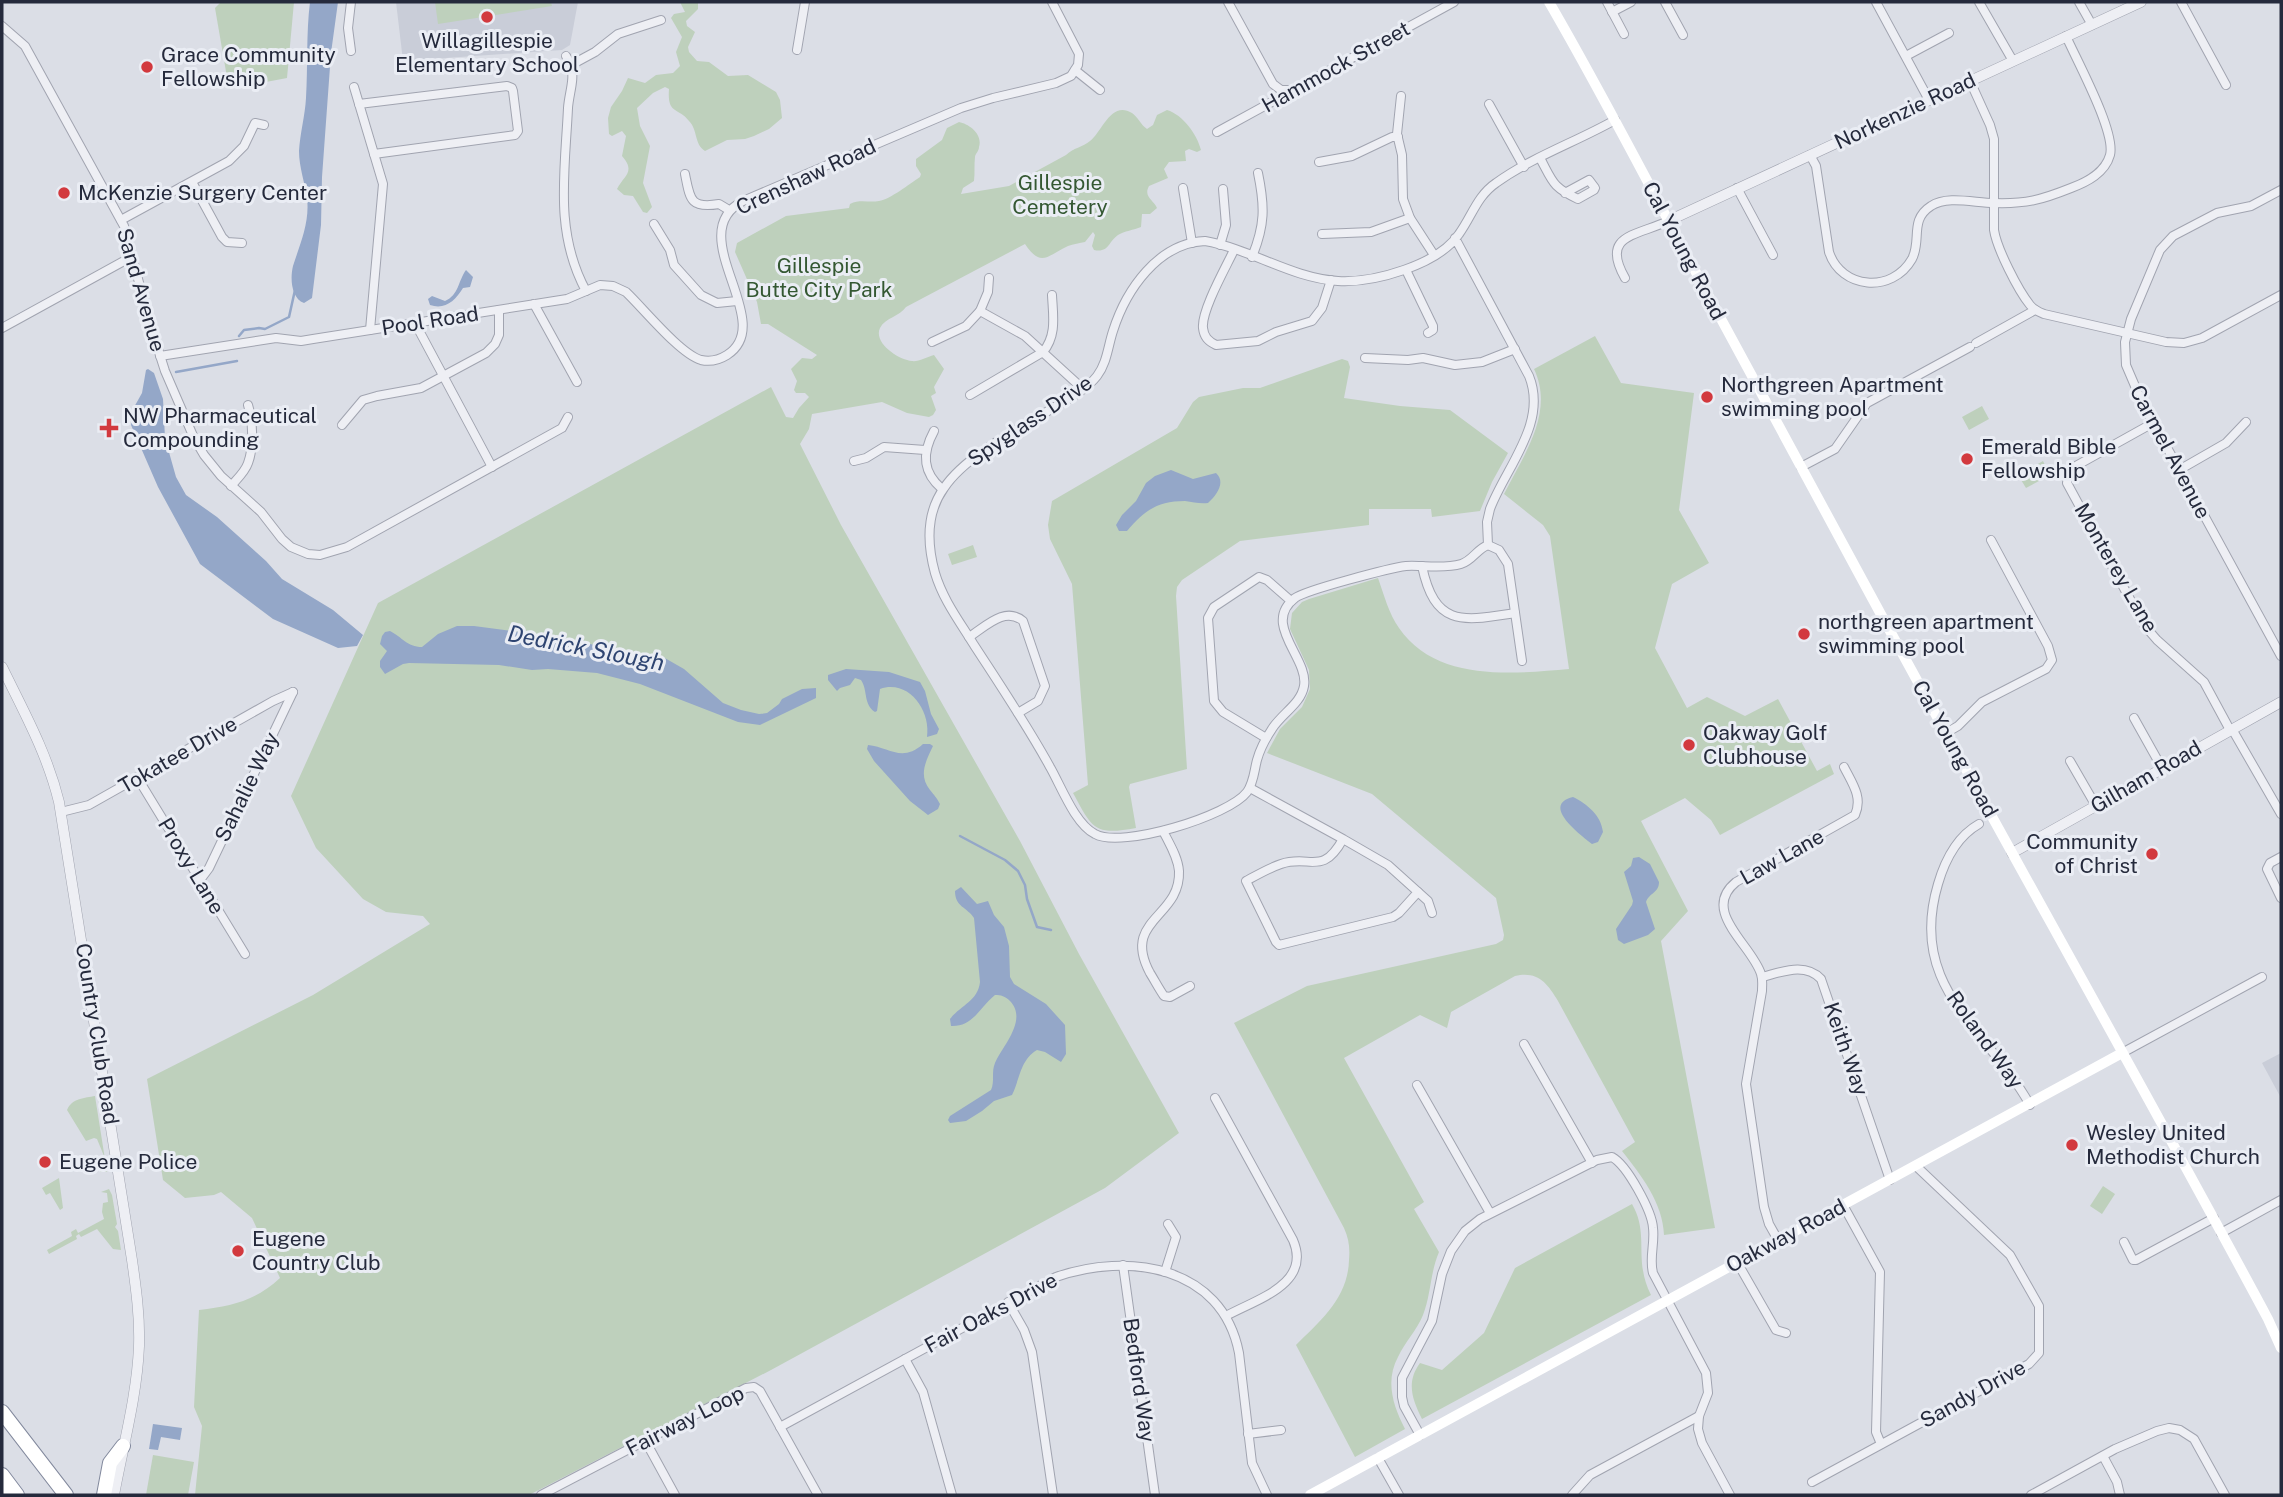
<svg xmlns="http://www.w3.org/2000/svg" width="2283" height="1497" font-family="'Public Sans',sans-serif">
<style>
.built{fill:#c9cdd8}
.green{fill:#bed0bc}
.water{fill:#94a7c8}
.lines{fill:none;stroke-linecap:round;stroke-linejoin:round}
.stream{stroke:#94a7c8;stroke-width:2.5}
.minor-casing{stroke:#a1a4b0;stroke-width:10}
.tertiary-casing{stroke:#a1a4b0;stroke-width:11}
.motorway-casing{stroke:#82899d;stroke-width:16}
.minor{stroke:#eeeff4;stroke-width:8}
.tertiary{stroke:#eeeff4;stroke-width:10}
.secondary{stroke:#fff;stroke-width:10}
.motorway{stroke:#fff;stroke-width:14}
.poi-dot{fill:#d2393e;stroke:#eaedf4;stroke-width:2.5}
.labels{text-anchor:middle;stroke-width:6;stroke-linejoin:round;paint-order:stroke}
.poi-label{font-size:21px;fill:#252a3c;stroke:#eaedf4;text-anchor:start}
.street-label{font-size:21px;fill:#252a3c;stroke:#eaedf4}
.park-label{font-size:21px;fill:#345832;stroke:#eaedf4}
.water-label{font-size:23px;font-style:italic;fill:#2e4471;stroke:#eaedf4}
</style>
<rect width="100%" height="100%" fill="#dbdee6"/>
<g class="built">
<polygon points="396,2 578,2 570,45 562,50 403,61"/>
<polygon points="2281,1053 2281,1098 2262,1063"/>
</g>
<g class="green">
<polygon points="221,2 294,2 287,78 229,89 215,8"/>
<polygon points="435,2 551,2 552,6 438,24"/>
<path d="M680,2h18v7l-12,12 1,5 8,6 -7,15 1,5 8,9 12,1 19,14 20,-1 28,17 4,8 2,18 -13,11 -15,7 -9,3 -18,1 -22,11c-11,-7 -7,-21 -16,-30 -11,-14 -22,-6 -20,-32l-4,-2 -12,6 -16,15 3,18 10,20 -7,37 9,24 -5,6 -4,-1 -10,-16 -9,-1 -7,-6c7,-14 19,-17 5,-33l4,-20 -4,-5 -10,5 -3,-2 -1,-16 3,-11 11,-16 6,-13 17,5 11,-8 17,-2 7,-7 -4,-14 6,-15 -11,-19 3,-4 11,-2z"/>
<path d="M1167,110c16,5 30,24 34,40l-4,2 -8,-3 -4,2 1,10 -17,1 -5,7 4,9 -19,8c-6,11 5,14 8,22l-7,6h-8l-1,13c-7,3 -17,4 -23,8 -10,7 -9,18 -24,15l-2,-4 3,-11 -2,-3 -8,10c-5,1 -12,2 -17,4 -21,10 -27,22 -43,-2l-119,63c-6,9 -21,11 -26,21 -7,15 19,32 32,33 6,1 15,-4 22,-6l10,14 -10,18 2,6 -5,3 5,14 -3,5 -4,2 -22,-4 -25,-11 -70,12 -3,15 -9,15 41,81 179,316 59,113 100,179 -74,55 -334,182 -242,125h-334l7,-69 -8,-19 5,-97c33,-4 56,-9 81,-32l-28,-60 -31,-26 -7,3 -29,3 -22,-18 -16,-101 166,-84 117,-71 -7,-8 -37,-4 -23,-13 -47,-51 -25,-52 87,-193 393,-216 15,30 7,1 6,-10 10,-11 -4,-4h-9l-2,-3 3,-9 -6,-12 11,-11 10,1 5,-4 -49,-31h-7l-4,-22 -22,-50 2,-9 49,-27 63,-8 1,-4c10,-5 19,-1 29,-3 12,-2 30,-17 41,-24l1,-3 -5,-8v-7l26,-19 5,-12 12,-6c10,2 24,12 20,25 0,4 -4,7 -4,10 -1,8 0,16 -1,24l-11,7 -2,6 48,-8 57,-31c7,-7 17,-8 24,-14 12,-9 21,-41 42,-28 6,4 9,12 15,16l6,-4 4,-10z"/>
<path d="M1595,336l26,47 73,10 -15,117 30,53 -37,21 -17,64 32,60 20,-11 38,19 33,-17 39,72 13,-7 4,10 -114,61 -9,-15 -26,-22 -44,23 47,90 -27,30 54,287 -51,7c-1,-32 -23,-60 -42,-84l13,-9 -77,-141c-11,-18 -20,-30 -43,-25l-64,36 -4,16 -27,-13 -76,43 80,144 -10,7 25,43c-9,21 -8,43 -16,63 -6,15 -18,27 -25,42 -13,24 -5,49 7,72l-50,28 -59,-112c25,-25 52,-47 53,-85 1,-12 0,-21 -5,-32l-110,-205 73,-37 189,-42 7,-4 1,-5 -8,-37 -124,-104 -105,-41 13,-24 22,-22 8,-18 -1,-19 -19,-41 2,-16 10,-11 7,-3 69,-21c6,17 11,36 21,50 37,54 113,46 170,41l-19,-133 -7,-11 -39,-31c19,-38 51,-81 30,-125z"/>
<path d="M1342,359l6,2 2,6 -6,31 56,8 50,4 58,43 -16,29 -12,29 -48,6 -1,-8h-62v16l-129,16 -58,39 -5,7 -1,9 11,173 -57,15 -1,3 7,41c-42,8 -44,0 -63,-35l15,-8 -16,-201 -22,-45 -2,-14 4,-24 125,-73 16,-26 6,-5 44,-9h17z"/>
<polygon points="1982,406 1989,419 1969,430 1962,417"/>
<polygon points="2043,461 2050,475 2026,488 2018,475"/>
<polygon points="973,545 977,557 952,565 948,554"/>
<path d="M95,1096l12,76h-7l4,-16 -7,-17 -3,-1 -8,3 -19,-31c5,-12 18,-12 28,-14z"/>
<polygon points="59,1178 63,1208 60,1210 50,1193 46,1195 42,1188"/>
<polygon points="2103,1186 2115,1194 2102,1214 2090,1206"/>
<polygon points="109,1189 112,1195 117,1224 115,1227 118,1231 121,1250 113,1249 97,1229 81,1237 79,1234 76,1236 77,1239 49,1254 47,1250 72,1236 71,1232 76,1229 78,1233 104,1219 102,1212 103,1203 108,1202 107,1193 101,1192"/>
<path d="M1632,1204c18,31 1,56 19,91l-229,124c-10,-20 -16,-37 -2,-56l22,7 42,-37 31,-65z"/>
<polygon points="153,1455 194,1462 188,1495 146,1495"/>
</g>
<g class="water">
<path d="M310,2h28l-7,51 -9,124 -1,48 -9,73 -8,5c-13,-5 -14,-25 -11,-37 7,-22 17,-44 14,-68 -2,-15 -8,-31 -8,-47 1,-18 6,-35 7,-53 2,-32 0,-64 4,-96z"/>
<path d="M466,270l7,7 -3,10 -7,1c-8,13 -18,22 -33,17l-2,-6 4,-3 13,5c14,-6 13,-20 21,-31z"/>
<polygon points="148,369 154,373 163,399 165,438 176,477 186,495 217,517 266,561 282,579 333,610 363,635 357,646 338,648 273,619 200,564 158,487 131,425 133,409 142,393 146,370"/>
<path d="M1171,470l22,9 23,-6c10,9 1,22 -8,30 -8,1 -15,-1 -23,-2 -28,0 -41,10 -58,30h-8l-3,-6 6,-10 14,-14 10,-18 9,-7z"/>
<path d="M457,626h17l90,12 70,16 29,3 21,12 39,34 18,7 18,4 8,-1 12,-9 3,-5 20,-10 14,-1v10l-56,27 -22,-3 -98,-38 -43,-11 -49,-4 -16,1 -33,-5 -90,-2 -6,1 -18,10 -5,-7v-6l7,-10 -7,-7 2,-8 3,-4 5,-1c12,6 17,16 32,16l16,-13z"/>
<path d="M846,669l43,3 31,10 5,9 6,23 8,15 -2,5 -10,3c4,-26 -18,-58 -47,-48l-3,22 -2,1c-12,-8 -7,-22 -14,-32l-6,-2 -5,7 -10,3 -3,3 -9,-11v-5z"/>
<path d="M923,744h7l3,2c-7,15 -15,29 -3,44 4,5 7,8 10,14l-2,5 -10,6 -18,-14 -36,-40 -7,-12 1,-4c21,2 34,18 55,-1z"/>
<path d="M1573,797c14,7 28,18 30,35l-5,10 -6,2c-11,-9 -52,-39 -19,-47z"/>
<path d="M1639,857l11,7 9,18c0,11 -10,11 -13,20l9,27 -7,6 -24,9 -6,-4 -2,-11 16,-24 1,-4 -9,-29 7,-6 2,-8z"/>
<path d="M961,887l16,17 11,-3 6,14 10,12 5,19 1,31 4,7 32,20 19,21 1,29 -5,8 -16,-10 -8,-2c-17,10 -17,29 -25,45l-18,6 -12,10 -16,10 -16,2 -2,-3 2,-4 41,-26c4,-9 0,-18 4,-27 8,-18 33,-43 15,-62 -5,-5 -9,-6 -15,-6 -15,12 -22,32 -44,31l-1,-7c11,-14 28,-18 30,-37l-6,-64c-7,-11 -19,-11 -19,-27z"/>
<polygon points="153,1424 182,1428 180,1440 161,1437 158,1450 149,1449"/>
</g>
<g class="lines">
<g class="stream">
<polyline points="239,336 244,330 259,328 265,329 289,317 295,290"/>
<polyline points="176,372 237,361"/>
<polyline points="960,836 1005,860 1018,871 1025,885 1027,899 1037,927 1051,930"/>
</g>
<g class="minor-casing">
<g id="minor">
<polyline points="1228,2 1273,84 1281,90 1289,90"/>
<polyline points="1607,2 1624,34"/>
<polyline points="1665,2 1683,35"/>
<polyline points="1876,2 1929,100"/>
<polyline points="1979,2 2013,61"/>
<polyline points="2079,2 2092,25"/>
<polyline points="2181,2 2226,85"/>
<polyline points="1612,12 1631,2"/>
<polyline points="2,26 25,46 124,226 150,324 165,371 194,438 204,455 221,476 261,512 282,539 291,547 308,554 320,555 347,547 562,428 568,417"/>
<polyline points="797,50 805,2"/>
<polyline points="351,51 348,28 351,2"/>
<polyline points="566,56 571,65 595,52 618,34 661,20"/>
<polyline points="1906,56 1949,33"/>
<path d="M571,65c4,15 -2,28 -3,43 -3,64 -14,124 18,183"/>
<polyline points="1075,70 1100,90"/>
<path d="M1970,81l20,44 4,14v91c3,19 24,60 36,75 4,5 9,7 14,9l122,28 18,1 18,-5 79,-43"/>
<polyline points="354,87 383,184 370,330"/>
<polyline points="1401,96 1397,134 1402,155 1403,199 1410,218 1434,255"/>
<polyline points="359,104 507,86 512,88 513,91 518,131 515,135 374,154"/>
<polyline points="1489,104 1524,167"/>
<polyline points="1217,132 1454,2"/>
<path d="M1810,155l6,11 13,86c12,37 63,42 83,7 10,-19 -3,-39 19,-53 16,-11 44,-3 63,-3 32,1 47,-3 77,-15 16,-6 34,-15 39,-33 6,-23 -33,-94 -44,-119"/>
<path d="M1540,158c13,24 12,29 38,41l16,-9 1,-2 -6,-8 -24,13"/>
<polyline points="1319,162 1352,156 1392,137 1398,137"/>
<path d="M685,174c5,25 5,35 34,30l10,6"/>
<polyline points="192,182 222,237 227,242 242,243"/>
<polyline points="1183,188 1192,243"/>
<polyline points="1737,188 1773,255"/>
<polyline points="2281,190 2251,206 2217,213 2173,236 2160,250 2131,319 2125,342 2126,365 2141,400 2281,656"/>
<polyline points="121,220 229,161 244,146 255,123 264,125"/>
<polyline points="654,224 670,250 674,265 701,295 717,303 737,301"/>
<polyline points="1322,234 1371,232 1410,218"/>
<path d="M1455,238l74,138c19,47 -23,91 -39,133l-3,13 1,23c-11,4 -16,16 -27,19 -17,5 -38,1 -55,2 -16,2 -100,24 -111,32 -34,26 14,60 9,88 -3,18 -23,28 -32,43 -6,9 -12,20 -15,31 -3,11 -3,22 -10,32 -18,24 -126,57 -152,42 -20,-10 -34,-48 -45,-67 -23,-42 -50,-82 -76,-122 -14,-23 -31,-45 -39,-72 -8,-29 -9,-60 9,-85 21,-32 76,-60 109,-80 15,-9 33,-18 44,-32 10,-13 11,-30 16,-45 13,-41 45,-88 92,-90 46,8 86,37 133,40 36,2 100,-16 121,-47 13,-18 18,-38 37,-51 36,-26 80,-41 119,-63"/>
<polyline points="1220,245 1226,225 1223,189"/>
<path d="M1234,250c-8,17 -33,61 -31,78 1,9 5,13 13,17l42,-4 18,-9 36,-11 10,-13 9,-28"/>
<path d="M1252,257c13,-32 13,-50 6,-84"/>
<polyline points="1406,270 1433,326 1433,330 1428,333"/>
<polyline points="989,278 988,292 980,311 1025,336 1083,389"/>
<path d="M1625,278c-25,-44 12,-42 43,-57"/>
<polyline points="534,304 577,382"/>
<polyline points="415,323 492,467"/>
<polyline points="2,328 133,256"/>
<polyline points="932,342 966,326 980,311"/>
<polyline points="1976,343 2035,310"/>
<path d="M160,356l116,-18 25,3 12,-2 254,-40 33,-14 13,1 13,6c17,16 54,62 75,68 9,2 18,0 26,-5 52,-33 -47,-121 16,-154l218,-93 32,-10 63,-15 15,-7 7,-11 1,-11 -27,-52"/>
<polyline points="1365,358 1408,360 1423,358 1455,365 1482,362 1515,349"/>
<path d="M970,395l73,-43c14,-17 10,-36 9,-57"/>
<polyline points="2153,423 2074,467 2069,472 2067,483 2144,625 2157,640 2204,682 2230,730"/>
<polyline points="342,425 363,400 377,396 421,388 486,353 495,344 499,335 499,310"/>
<path d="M934,431c-12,22 -12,41 8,58"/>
<polyline points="854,461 866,458 884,447 925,450"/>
<polyline points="1801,467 1835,449 1867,403 1970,347"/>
<polyline points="2179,470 2226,443 2246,422"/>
<path d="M231,486c6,-7 14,-14 17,-23 6,-16 5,-42 0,-58"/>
<polyline points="1488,545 1499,550 1508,564 1522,661"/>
<path d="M1422,566c13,62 41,55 93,47"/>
<path d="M969,637c17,-11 36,-31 54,-16l22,65 -7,15 -20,12"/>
<polyline points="2134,718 2162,768"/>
<polyline points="2232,729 2281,814"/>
<polyline points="1946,733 1958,726 1982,702 2046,669 2052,660 2048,646 1991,540"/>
<polyline points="1266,738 1223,712 1214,701 1208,618 1214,607 1259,577 1267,580 1291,601"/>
<polyline points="2070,761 2096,806"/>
<polyline points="137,777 245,954"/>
<path d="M1250,788l93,51c-21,38 -33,15 -62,25 -12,4 -24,11 -35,17l30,61 3,3 114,-28 6,-4 19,-21 -30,-27 -45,-26"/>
<polyline points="61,812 89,805 273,701 293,692"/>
<path d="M1979,824c-23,13 -34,36 -41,60 -31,104 49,144 92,221"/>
<path d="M1163,831c6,12 15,26 16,40 2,47 -58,48 -29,102 5,8 9,16 14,23l6,1 20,-11"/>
<polyline points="2281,857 2270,863 2267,869 2281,898"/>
<polyline points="200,880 209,868 293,692"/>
<polyline points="1418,892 1428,901 1432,913"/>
<path d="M1762,977c20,-5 43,-15 59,2l69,201"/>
<polyline points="1524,1044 1592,1163"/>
<polyline points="2122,1053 2262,977"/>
<polyline points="1417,1085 1490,1213"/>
<path d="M1215,1098l78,142c19,44 -36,59 -67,76"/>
<polyline points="1843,1205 1880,1272 1876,1432 1881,1444"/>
<polyline points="2221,1233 2281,1200"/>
<path d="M1778,1240l-9,-16 -5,-17 -18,-123 16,-93c0,-6 1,-11 -1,-17 -9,-29 -61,-63 -25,-92l119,-67c8,-18 -3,-32 -11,-48"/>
<polyline points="2124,1242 2133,1260 2136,1260 2214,1218"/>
<polyline points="1737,1262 1776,1330 1786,1333"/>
<polyline points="1123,1265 1155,1495"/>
<polyline points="1165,1272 1176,1237 1168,1224"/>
<polyline points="1008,1302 1024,1330 1032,1352 1053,1495"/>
<polyline points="905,1359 923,1392 952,1495"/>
<path d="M780,1427l276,-150c71,-25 166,-12 183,76l13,110 15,32"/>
<polyline points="1248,1434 1281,1430"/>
<path d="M1420,1435l-16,-29 -2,-9v-19l30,-57 10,-47 9,-23 14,-20 15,-12 117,-59 15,-3c15,8 40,54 41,71 2,16 -4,30 0,45l53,100 2,20 -9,23 -1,13 4,14 28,52"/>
<polyline points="646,1442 675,1495"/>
<polyline points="2103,1456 2117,1482 2120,1495"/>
<polyline points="1378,1458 1399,1495"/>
<polyline points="1812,1482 2029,1364 2039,1353 2039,1306 2010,1255 1916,1166"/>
<polyline points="541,1495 746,1388 754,1387 760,1391 818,1495"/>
<polyline points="1572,1495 1590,1475 1699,1416"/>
<polyline points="2031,1495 2115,1449 2157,1431 2169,1428 2180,1430 2194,1439 2225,1495"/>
</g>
</g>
<g class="tertiary-casing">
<g id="tertiary">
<polyline points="1668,221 2141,2"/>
<path d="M2,667c22,45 45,86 57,135l73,458c4,28 8,57 7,86 -2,50 -16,100 -25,149"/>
<polyline points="2012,853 2281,702"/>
</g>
</g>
<g class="motorway-casing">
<g id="motorway">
<polyline points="2,1412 66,1495"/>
<polyline points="2,1475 17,1495"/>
<polyline points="2,1494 3,1495"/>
<polyline points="104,1495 110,1463 123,1446"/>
</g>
</g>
<use href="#minor" class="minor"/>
<use href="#tertiary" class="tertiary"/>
<g class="secondary">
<path d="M1549,2c53,91 101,185 151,278 52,98 105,195 158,292 135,250 276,497 410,747l13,29"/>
<polyline points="1310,1495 2122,1053"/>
</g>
<use href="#motorway" class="motorway"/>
</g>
<g class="poi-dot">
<circle cx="487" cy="17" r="7"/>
<circle cx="147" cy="67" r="7"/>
<circle cx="64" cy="193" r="7"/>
<circle cx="1707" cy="397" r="7"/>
<path d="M105.5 417.5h7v7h7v7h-7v7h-7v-7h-7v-7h7z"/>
<circle cx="1967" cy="459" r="7"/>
<circle cx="1804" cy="634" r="7"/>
<circle cx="1689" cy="745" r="7"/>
<circle cx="2152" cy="854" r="7"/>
<circle cx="2072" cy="1145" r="7"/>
<circle cx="45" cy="1162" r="7"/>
<circle cx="238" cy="1251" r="7"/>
</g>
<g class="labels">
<g class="poi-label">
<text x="487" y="48" text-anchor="middle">Willagillespie<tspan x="487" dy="24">Elementary School</tspan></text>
<text x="161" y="62">Grace Community<tspan x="161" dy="24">Fellowship</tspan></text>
<text x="78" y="200">McKenzie Surgery Center</text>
<text x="1721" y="392">Northgreen Apartment<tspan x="1721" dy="24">swimming pool</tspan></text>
<text x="123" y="423">NW Pharmaceutical<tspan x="123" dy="24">Compounding</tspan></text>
<text x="1981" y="454">Emerald Bible<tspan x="1981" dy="24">Fellowship</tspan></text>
<text x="1818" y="629">northgreen apartment<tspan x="1818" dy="24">swimming pool</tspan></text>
<text x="1703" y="740">Oakway Golf<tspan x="1703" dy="24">Clubhouse</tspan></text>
<text x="2138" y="849" text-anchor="end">Community<tspan x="2138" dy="24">of Christ</tspan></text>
<text x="2086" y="1140">Wesley United<tspan x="2086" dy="24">Methodist Church</tspan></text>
<text x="59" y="1169">Eugene Police</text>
<text x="252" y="1246">Eugene<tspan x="252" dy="24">Country Club</tspan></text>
</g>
<g class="street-label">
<text transform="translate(1336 67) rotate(-29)" y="7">Hammock Street</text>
<text transform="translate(1905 111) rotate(-25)" y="7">Norkenzie Road</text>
<text transform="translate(806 177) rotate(-25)" y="7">Crenshaw Road</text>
<text transform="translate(1684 251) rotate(62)" y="7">Cal Young Road</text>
<text transform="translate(141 290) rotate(74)" y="7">Sand Avenue</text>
<text transform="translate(430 321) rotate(-9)" y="7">Pool Road</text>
<text transform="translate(1030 421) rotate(-34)" y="7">Spyglass Drive</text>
<text transform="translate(2170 452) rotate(62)" y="7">Carmel Avenue</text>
<text transform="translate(2116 568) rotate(60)" y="7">Monterey Lane</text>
<text transform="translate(1955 749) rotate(61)" y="7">Cal Young Road</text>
<text transform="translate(178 755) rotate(-30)" y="7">Tokatee Drive</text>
<text transform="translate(2146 777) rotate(-30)" y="7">Gilham Road</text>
<text transform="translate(247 787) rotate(-64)" y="7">Sahalie Way</text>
<text transform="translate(1782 857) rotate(-29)" y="7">Law Lane</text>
<text transform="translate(191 866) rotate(59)" y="7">Proxy Lane</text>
<text transform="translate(97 1034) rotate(81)" y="7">Country Club Road</text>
<text transform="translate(1985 1040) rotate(54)" y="7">Roland Way</text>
<text transform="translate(1846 1049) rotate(71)" y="7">Keith Way</text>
<text transform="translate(1786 1236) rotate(-28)" y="7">Oakway Road</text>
<text transform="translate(991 1313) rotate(-28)" y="7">Fair Oaks Drive</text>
<text transform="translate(1139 1380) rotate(82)" y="7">Bedford Way</text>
<text transform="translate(1973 1394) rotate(-29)" y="7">Sandy Drive</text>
<text transform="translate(685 1421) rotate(-27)" y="7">Fairway Loop</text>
</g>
<g class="park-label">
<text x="1060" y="190">Gillespie<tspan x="1060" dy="24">Cemetery</tspan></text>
<text x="819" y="273">Gillespie<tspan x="819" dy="24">Butte City Park</tspan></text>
</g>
<g class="water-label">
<text transform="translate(586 648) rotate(11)" y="8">Dedrick Slough</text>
</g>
</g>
<rect width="2283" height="1497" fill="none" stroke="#252a3c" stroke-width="7"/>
</svg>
